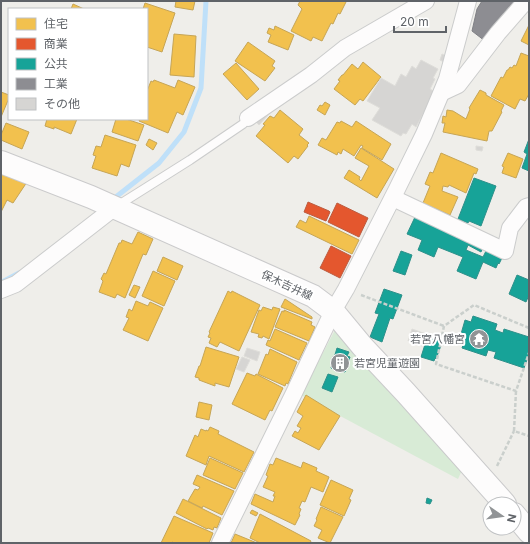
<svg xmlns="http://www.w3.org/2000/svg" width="530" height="544" font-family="Inter,'Noto Sans JP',sans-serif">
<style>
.park{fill:#d8ebd6}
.homes{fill:#f2c14e;stroke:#c6a556}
.shops{fill:#e4572e;stroke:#bc5b3f}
.public{fill:#17a398;stroke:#2d908a}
.industry{fill:#8d8d92;stroke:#7f8085}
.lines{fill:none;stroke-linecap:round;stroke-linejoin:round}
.stream{stroke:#bfe0f9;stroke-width:5}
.building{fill:#d6d5d3;stroke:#deddd9}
.service-casing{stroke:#cbcccc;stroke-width:10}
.minor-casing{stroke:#cbcccc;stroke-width:18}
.secondary-casing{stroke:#cacacb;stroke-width:24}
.path{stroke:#cacfcc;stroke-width:2.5;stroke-dasharray:4 2;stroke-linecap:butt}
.service{stroke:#fdfcfc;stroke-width:8}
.minor{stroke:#fdfcfc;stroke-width:16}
.secondary{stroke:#fdfcfc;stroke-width:22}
.labels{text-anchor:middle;stroke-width:4;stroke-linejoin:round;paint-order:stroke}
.street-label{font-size:11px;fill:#5f6368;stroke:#fff}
.poi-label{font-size:11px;fill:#5f6368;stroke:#fff;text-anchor:end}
</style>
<rect width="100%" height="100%" fill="#efeeea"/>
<polygon class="park" points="337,326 463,468 458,479 301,395"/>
<g class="homes">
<polygon points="174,1 195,1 193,10 175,7 176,1"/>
<polygon points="300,1 345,1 346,2 340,14 338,13 333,24 331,23 322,41 313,37 311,41 291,31 302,9 298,5"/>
<polygon points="145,3 175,13 162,52 147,47 147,9 143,9"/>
<polygon points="73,4 84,9 71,9"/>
<polygon points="529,25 529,45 521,41"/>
<polygon points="275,26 294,35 288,50 268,42 271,35 267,33 269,28 274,30"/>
<polygon points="174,34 196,36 194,77 170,75"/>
<polygon points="248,42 275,61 272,66 275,68 265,81 235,61"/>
<polygon points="521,53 529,56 529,94 525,101 520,99 515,109 491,96 501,77 503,78 507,70 508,70 510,67 512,68 514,65 516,66"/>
<polygon points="363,62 381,77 363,101 360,99 355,105 334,89 340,81 338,80 342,75 343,75 352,64 358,69"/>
<polygon points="236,63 259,89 247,100 223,74"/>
<polygon points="154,80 175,88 178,80 195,87 183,115 177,112 168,133 139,121 140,119 147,119 147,91 151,81 153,82"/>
<polygon points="480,90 486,93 486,95 504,105 501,111 502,112 492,131 489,131 487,141 443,132 445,123 442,123 443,116 446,117 447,110 453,111 466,119 470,109 469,108"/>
<polygon points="1,92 9,95 9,98 1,117"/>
<polygon points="325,102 330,105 325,115 317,110 320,105 322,106"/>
<polygon points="280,110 303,129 299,135 309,143 307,145 308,146 298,159 294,156 288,163 256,136 265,125 263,124 270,116 274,118"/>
<polygon points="47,119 77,119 71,134 54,127 54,129 45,126"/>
<polygon points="116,119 126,119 144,125 138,141 112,132"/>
<polygon points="341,121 352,127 356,121 391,144 382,160 362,148 363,146 361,145 354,156 343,149 341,154 338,152 337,155 318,145 322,138 326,140 337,122 340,123"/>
<polygon points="6,123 29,132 22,149 1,140 1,135"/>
<polygon points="105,135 136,145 129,167 121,164 117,176 92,168 96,156 93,155 96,146 101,147"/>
<polygon points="149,139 157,143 153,150 146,145"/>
<polygon points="361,148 394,169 377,198 344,178 349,170 360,177 359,179 361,181 369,166 355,158"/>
<polygon points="441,153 478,169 476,174 474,173 466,193 449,185 448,187 443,186 442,191 458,197 450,215 423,203 430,186 425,184 430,172 433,173"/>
<polygon points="508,153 523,159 516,178 502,173 504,167 502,166"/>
<polygon points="1,173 27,182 13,203 7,200 1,212"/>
<polygon points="309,216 359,240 352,254 296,227 300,220 306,223"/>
<polygon points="138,232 153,239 146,255 143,254 125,298 117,294 115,298 99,292 103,281 101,279 104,273 106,274 119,243 121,243 122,240 132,244"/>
<polygon points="163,257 183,266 177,280 157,271"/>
<polygon points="153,271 175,281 164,306 142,296"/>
<polygon points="134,285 140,287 135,298 129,295"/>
<polygon points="228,291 231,293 232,291 260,305 239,351 220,342 217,347 209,343 211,338 208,337 210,333 209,332"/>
<polygon points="285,299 312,317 312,319 281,307"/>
<polygon points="136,301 148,306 150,302 163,308 148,341 123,330 129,318 126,317 129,309 132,311"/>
<polygon points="263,307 272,310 273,307 280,309 269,339 263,336 262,338 258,337 259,334 251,332 259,310 261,311"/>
<polygon points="284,310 312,322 311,325 315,327 309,341 275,327 282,311 284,312"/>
<polygon points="275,329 307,343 299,360 266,345 268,340 270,341"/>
<polygon points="206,347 239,357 229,387 215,383 215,386 199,380 199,378 195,377 199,366 200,366"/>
<polygon points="270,349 297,362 288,384 286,383 285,386 258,374 266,354 268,355"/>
<polygon points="247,373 255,376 256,374 283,388 272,411 270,410 265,420 232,404"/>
<polygon points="306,395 340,416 319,450 292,436 295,431 298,433 301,428 297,426 303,416 297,412"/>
<polygon points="199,402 212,405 209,420 196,417"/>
<polygon points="210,427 219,431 218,434 254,452 244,472 209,456 206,465 186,456 195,435 198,437 201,429 206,431 206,430 208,431"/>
<polygon points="210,458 243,473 235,489 203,475"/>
<polygon points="276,458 301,468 303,462 317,468 316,471 329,477 323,492 311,487 305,502 302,501 299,508 301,509 299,514 300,515 295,525 251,504 255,494 273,502 275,496 273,496 275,492 263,487 268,476 266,475 270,464 273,465"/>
<polygon points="197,475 234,491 222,515 203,506 202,508 188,501 195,489 198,490 200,487 193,484"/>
<polygon points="331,480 353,490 349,499 351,500 344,516 320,505"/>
<polygon points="183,499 221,518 217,528 214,527 213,530 208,528 207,529 176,513"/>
<polygon points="321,507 343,517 330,543 318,538 322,530 314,526 317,520 316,519"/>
<polygon points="252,510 258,513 256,516 250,513"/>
<polygon points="260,514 311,541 310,543 260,543 250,538"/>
<polygon points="174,516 213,533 209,543 175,543 172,542 172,543 161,543"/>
<polygon points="235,534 257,543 231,543"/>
</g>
<g class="shops">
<polygon points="308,202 329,211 330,212 326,221 304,212"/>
<polygon points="337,203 368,218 359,237 328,222"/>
<polygon points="331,246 351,256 340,278 320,268"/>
</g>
<g class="public">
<polygon points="529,139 529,171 522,168 527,154 524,152"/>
<polygon points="474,178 496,186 481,226 469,221 468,223 458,219"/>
<polygon points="415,217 483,247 481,252 468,245 466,250 483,257 487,249 502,258 499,264 498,263 496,268 483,262 476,279 457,271 463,257 438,247 434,257 418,250 422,240 407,234"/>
<polygon points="401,251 412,255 405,275 393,271"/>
<polygon points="517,275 529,280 529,295 526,302 509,294"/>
<polygon points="384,289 402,295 393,319 390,318 382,342 370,337 379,314 375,313"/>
<polygon points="473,316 497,324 495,330 503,333 504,329 529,337 529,354 524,368 494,358 496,352 488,350 486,356 462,348 464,342 459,341 465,320 471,322"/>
<polygon points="428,335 443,340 436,359 435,358 434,361 421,357"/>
<polygon points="337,348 349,352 347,356 350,357 345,372 331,368"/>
<polygon points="328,374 338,377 332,392 322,388"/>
<polygon points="427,498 432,500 430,504 426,503"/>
</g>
<polygon class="industry" points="482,1 517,1 509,12 506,10 485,41 472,31 477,9"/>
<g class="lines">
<g class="stream">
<polyline points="112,200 159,163 184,132 201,88 206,1"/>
<polyline points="4,281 19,273"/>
</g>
</g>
<g class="building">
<polygon points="442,54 446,56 444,62 440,60"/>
<polygon points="421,60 438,69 433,78 435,79 430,89 435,92 416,127 412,124 406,134 403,133 401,136 372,120 380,108 367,101 381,78 395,86 401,74 406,77 412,66 416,69"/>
<polygon points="267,109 270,113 259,125 255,121"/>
<polygon points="476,146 483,147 482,151 476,150"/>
<polygon points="412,329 426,334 422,346 408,341"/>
<polygon points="247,348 260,352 257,361 244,356"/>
<polygon points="242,357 250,360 244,372 236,369"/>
</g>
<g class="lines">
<g class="service-casing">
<polyline id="service" points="117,206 190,160 243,124 248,118"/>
</g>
<g class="minor-casing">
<g id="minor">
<polyline points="443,92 458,85 498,33 526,1"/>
<polyline points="248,118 311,75 345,48 426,1"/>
<polyline points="393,198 505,251 510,228 526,207 529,206"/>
<polyline points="1,290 16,284 114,208"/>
<polyline points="220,543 294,393 333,311 346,289 397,189 424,134 447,79 468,1"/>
</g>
</g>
<g class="secondary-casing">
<g id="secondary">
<polyline points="1,162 91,197 313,296 333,311 362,346 406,393 505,504"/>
<polyline points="514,514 529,532"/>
</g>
</g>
<g class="path">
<polyline points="361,295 444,326"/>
<polyline points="529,328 474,305 444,326 436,364 516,391 529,353"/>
<polyline points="516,391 514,431 529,436"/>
<polyline points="497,466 514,431"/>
</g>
<use href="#service" class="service"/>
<use href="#minor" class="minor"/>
<use href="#secondary" class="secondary"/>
</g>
<defs>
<g id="temple-disc" transform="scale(1)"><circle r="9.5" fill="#919496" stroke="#fff"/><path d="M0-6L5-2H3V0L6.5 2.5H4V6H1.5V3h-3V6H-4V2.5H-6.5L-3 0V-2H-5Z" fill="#fff"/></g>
<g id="building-disc" transform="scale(1)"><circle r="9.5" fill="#919496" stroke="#fff"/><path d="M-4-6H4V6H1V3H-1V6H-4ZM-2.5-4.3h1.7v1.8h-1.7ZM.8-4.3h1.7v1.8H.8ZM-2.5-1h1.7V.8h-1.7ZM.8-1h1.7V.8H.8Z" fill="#fff"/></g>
</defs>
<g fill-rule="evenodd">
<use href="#temple-disc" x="479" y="339"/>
<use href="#building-disc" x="340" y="363"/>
</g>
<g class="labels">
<g class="street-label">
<text transform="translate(287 285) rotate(25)" y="4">保木吉井線</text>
</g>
<g class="poi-label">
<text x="465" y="343">若宮八幡宮</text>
<text x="354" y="367" text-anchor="start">若宮児童遊園</text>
</g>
</g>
<rect width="530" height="544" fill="none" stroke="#5f6368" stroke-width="4"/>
<rect x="8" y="8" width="140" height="112" fill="#ffffff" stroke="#bfc1c3"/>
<rect x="16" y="18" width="20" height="12" fill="#f2c14e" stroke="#bfc1c3"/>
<text x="44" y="28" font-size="12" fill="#5f6368">住宅</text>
<rect x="16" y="38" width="20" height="12" fill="#e4572e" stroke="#bfc1c3"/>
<text x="44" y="48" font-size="12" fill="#5f6368">商業</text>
<rect x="16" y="58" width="20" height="12" fill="#17a398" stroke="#bfc1c3"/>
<text x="44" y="68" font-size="12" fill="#5f6368">公共</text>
<rect x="16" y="78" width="20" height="12" fill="#8d8d92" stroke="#bfc1c3"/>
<text x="44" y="88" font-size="12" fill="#5f6368">工業</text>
<rect x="16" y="98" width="20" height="12" fill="#d6d5d3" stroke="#bfc1c3"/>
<text x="44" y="108" font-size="12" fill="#5f6368">その他</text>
<g transform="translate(502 516) rotate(103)"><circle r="19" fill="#ffffff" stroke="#bfc1c3"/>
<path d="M0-3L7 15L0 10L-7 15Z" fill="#919496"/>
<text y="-6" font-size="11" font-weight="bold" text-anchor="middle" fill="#5f6368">N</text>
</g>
<path d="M394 26v6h52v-6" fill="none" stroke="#5f6368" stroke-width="2"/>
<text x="400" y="26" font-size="12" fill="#5f6368" stroke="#ffffff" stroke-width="3" paint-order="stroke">20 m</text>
</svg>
